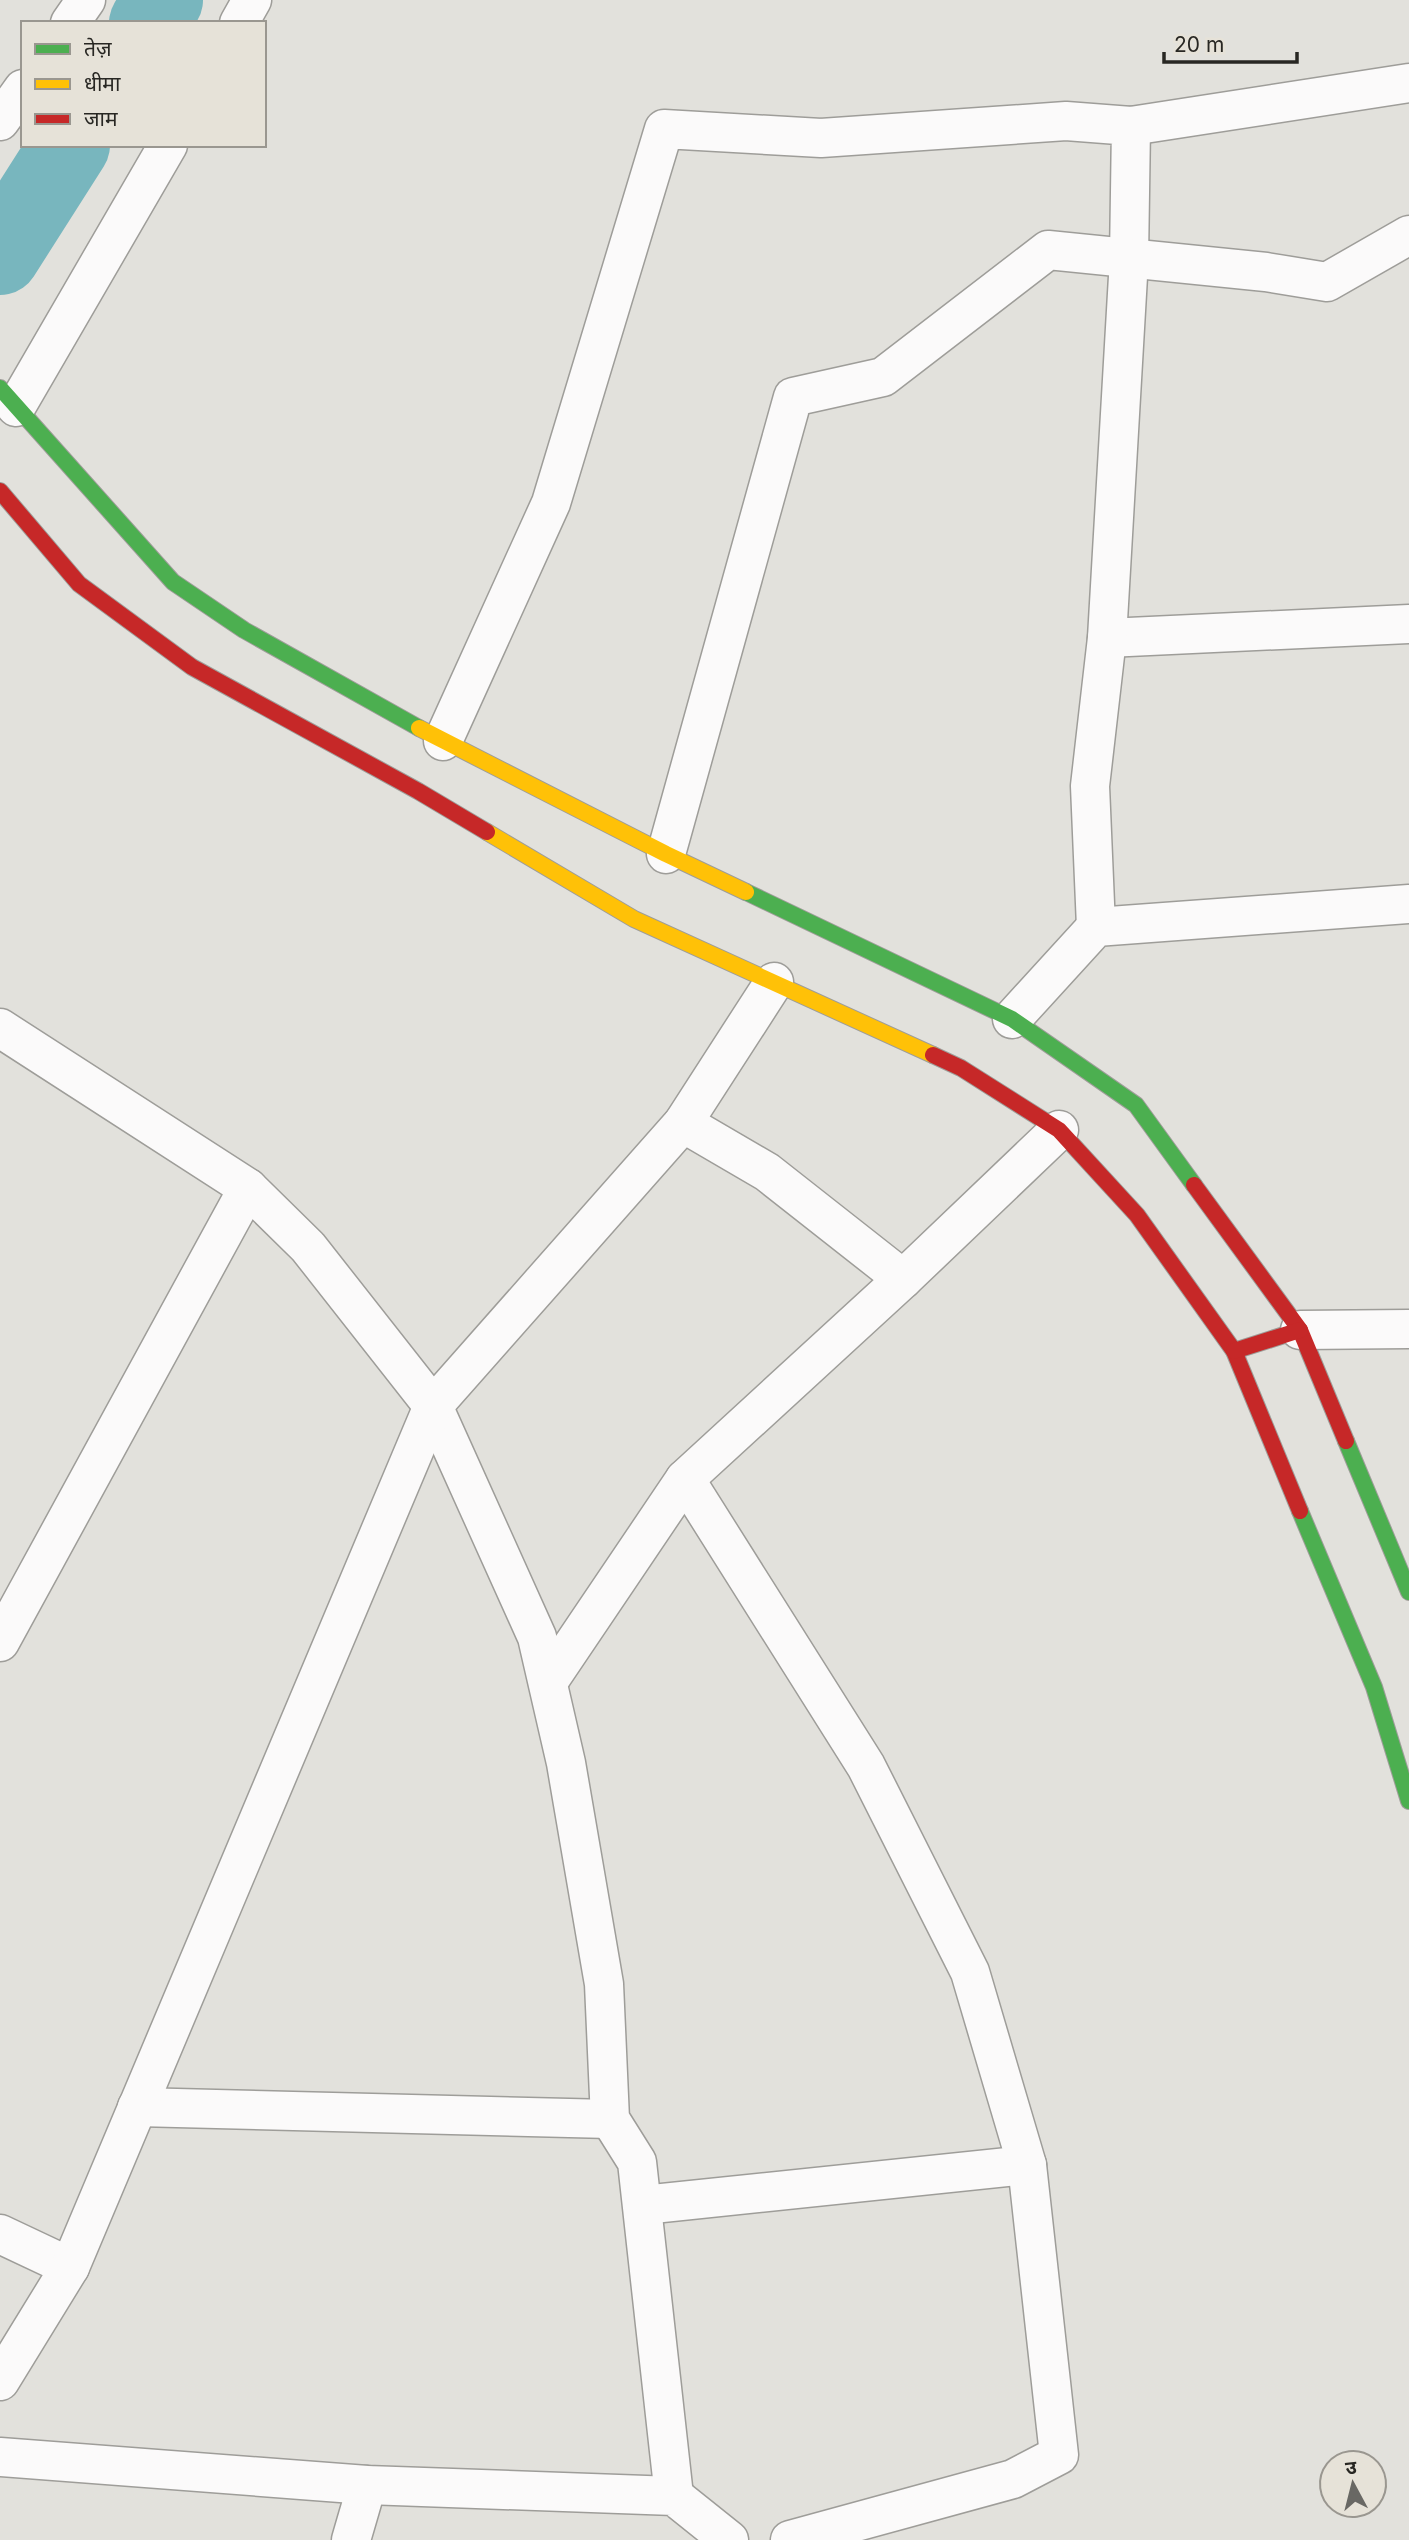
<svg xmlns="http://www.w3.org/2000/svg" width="1409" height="2540" font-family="Inter,'Noto Sans Devanagari',sans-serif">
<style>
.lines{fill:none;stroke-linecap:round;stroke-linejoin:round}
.river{stroke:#78b6be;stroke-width:80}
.street-casing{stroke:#9e9d99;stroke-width:41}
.fast-casing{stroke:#9e9d99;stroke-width:18}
.slow-casing{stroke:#9e9d99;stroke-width:18}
.jam-casing{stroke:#9e9d99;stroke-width:18}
.street{stroke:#fbfafa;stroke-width:38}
.fast{stroke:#4caf50;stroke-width:16}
.slow{stroke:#ffc107;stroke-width:16}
.jam{stroke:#c62828;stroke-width:16}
</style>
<rect width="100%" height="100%" fill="#e2e1dc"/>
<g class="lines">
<g class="river">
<polyline points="149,23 163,0"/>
<polyline points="0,255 70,145"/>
</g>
<g class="street-casing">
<g id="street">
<polyline points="70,23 86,0"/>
<polyline points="239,23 252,0"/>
<polyline points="0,121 23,89"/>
<polyline points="1131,126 1409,83"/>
<polyline points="16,407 168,145"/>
<polyline points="1107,638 1409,624"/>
<polyline points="443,741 551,503 664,129 821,138 1066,121 1131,126 1129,259 1107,638 1090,786 1096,927"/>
<polyline points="666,854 793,397 883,377 1048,250 1266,272 1327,282 1409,235"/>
<polyline points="1012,1019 1096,927 1409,904"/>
<polyline points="0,1028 248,1188 0,1642"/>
<polyline points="683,1123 767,1172 903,1279"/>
<polyline points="248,1188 308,1247 433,1406 537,1637 566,1763 604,1984 610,2119 637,2162 674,2496"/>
<polyline points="1300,1330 1409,1329"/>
<polyline points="685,1479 866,1766 970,1972 1027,2165 1059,2455 1013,2479 790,2540"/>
<polyline points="548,1682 685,1479 903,1279 1059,1130"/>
<polyline points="137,2107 610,2119"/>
<polyline points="643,2205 1027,2165"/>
<polyline points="0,2234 70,2267 0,2381"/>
<polyline points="70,2267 433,1406 683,1123 774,982"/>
<polyline points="0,2457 367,2485 674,2496 729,2540"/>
<polyline points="351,2540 367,2485"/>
</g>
</g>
<g class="fast-casing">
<g id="fast">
<polyline points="0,388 173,582 244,630 419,728"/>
<polyline points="746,892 1012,1019 1136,1105 1194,1185"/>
<polyline points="1346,1441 1409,1592"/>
<polyline points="1300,1511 1374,1687 1409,1801"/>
</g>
</g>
<g class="slow-casing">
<g id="slow">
<polyline points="419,728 666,854 746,892"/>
<polyline points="487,832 634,919 933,1055"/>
</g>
</g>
<g class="jam-casing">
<g id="jam">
<polyline points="0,491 79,584 192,667 418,791 487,832"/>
<polyline points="933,1055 961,1068 1059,1130 1137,1215 1234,1351 1300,1511"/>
<polyline points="1194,1185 1300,1330 1346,1441"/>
<polyline points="1234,1351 1300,1330"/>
</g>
</g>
<use href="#street" class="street"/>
<use href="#fast" class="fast"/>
<use href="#slow" class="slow"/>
<use href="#jam" class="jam"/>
</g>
<rect x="21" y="21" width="245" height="126" fill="#e6e2d8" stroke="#9a9790" stroke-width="2"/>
<rect x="35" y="44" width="35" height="10" fill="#4caf50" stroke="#9a9790" stroke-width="2"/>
<text x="84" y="56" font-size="21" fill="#282723">तेज़</text>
<rect x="35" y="79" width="35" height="10" fill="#ffc107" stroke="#9a9790" stroke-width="2"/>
<text x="84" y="91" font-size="21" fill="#282723">धीमा</text>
<rect x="35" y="114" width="35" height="10" fill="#c62828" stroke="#9a9790" stroke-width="2"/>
<text x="84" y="126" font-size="21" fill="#282723">जाम</text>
<g transform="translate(1353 2484) rotate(353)"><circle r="33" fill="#e6e2d8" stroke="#9a9790" stroke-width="2"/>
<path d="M0-5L12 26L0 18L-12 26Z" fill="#696864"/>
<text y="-10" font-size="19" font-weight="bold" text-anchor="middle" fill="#282723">उ</text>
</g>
<path d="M1164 52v10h133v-10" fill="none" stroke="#282723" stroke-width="3.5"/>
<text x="1174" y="52" font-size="21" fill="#282723" stroke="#e6e2d8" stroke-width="5" paint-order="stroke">20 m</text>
</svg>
